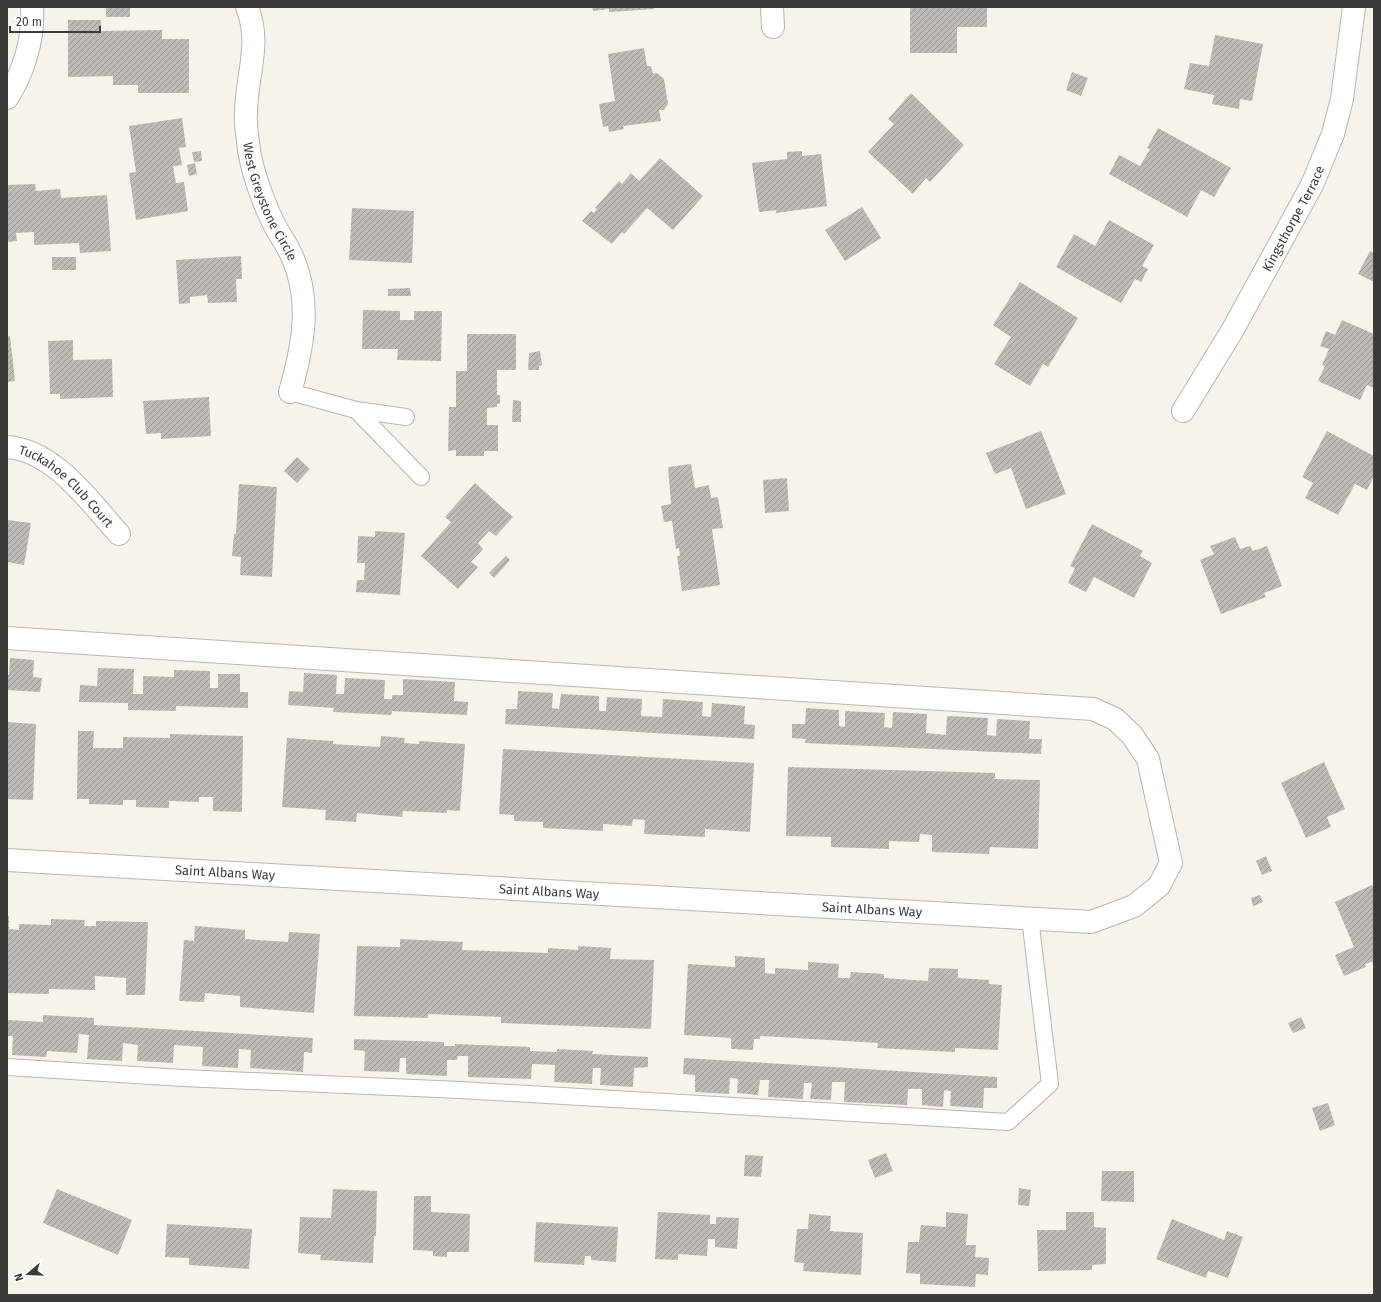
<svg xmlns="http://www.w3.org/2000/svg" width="1381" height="1302" font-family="'Fira Sans',sans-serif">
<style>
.building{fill:url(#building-hatch)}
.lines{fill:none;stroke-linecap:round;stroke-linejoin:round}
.lane-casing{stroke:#b9b4af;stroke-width:18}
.street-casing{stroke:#b9b4af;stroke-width:24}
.lane{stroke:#fff;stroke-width:16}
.street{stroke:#fff;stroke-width:22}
.labels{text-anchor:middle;stroke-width:3.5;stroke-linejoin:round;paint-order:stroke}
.street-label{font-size:13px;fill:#3d3b39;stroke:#fff}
</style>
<defs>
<pattern id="building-hatch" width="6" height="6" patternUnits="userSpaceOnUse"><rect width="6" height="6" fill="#bfbab5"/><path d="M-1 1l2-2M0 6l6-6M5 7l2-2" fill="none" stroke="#9c9894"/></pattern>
</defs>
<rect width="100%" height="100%" fill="#f8f2ed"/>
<g class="building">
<polygon points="130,7 130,17 106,17 106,8"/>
<polygon points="592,7 654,7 654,9 609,12 609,9 593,11"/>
<polygon points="910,7 987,7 987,27 957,27 957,53 910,53"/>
<polygon points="68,20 101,20 101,31 162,30 162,39 189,39 189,93 138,93 138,85 113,85 113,76 68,77"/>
<polygon points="1215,35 1263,44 1252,101 1240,99 1239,109 1212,104 1214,95 1184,89 1190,63 1209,66"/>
<polygon points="644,48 647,66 651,66 653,74 657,73 664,79 668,104 664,110 659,110 661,121 623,126 624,129 609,132 608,126 603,127 599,104 615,101 608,54"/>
<polygon points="1072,72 1088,78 1081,96 1066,90"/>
<polygon points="911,93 964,145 930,182 926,178 913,194 868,152 894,124 888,119"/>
<polygon points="182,118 186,147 179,148 182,165 173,166 176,183 184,182 188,211 136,220 129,173 136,172 129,126"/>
<polygon points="1158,128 1231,168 1214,197 1201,190 1187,217 1109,174 1119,155 1140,166 1150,149 1147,148"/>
<polygon points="201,151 202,161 194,162 192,152"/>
<polygon points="802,151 802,156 821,154 827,206 776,213 776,210 759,212 752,163 787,159 787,152"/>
<polygon points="660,158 703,196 673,230 647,208 624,234 622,232 612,244 582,221 591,211 594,213 597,209 595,208 619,181 622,184 631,173 639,181"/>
<polygon points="195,163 197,174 189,176 187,165"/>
<polygon points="35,184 36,191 60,189 61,198 107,195 111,251 80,253 79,243 34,245 34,232 16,233 17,241 7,242 7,185"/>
<polygon points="862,207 881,238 845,261 825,230"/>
<polygon points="352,208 414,211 412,263 349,260"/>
<polygon points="1109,220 1154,245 1142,266 1148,269 1141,282 1135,279 1121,303 1056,267 1074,234 1095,246"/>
<polygon points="1370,251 1374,253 1374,282 1358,274"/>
<polygon points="241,256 242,279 236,279 237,302 208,303 207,295 190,297 190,303 179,304 176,260"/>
<rect x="52" y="257" width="24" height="13"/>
<polygon points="1020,282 1078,318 1048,367 1043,364 1030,386 994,364 1011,337 993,325"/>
<polygon points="410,288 411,296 388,296 388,289"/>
<polygon points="363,310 400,311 400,320 414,320 414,311 442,311 441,361 397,360 398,349 362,349"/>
<polygon points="1342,320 1374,334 1374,388 1367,385 1360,400 1318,381 1325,366 1322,365 1329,349 1320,346 1326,331 1335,335"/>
<polygon points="467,334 516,334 516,370 497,370 497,395 500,395 500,404 497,403 497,407 487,408 487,425 498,425 498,451 484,451 484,456 456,456 456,450 448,451 449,407 456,407 456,371 467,371"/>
<polygon points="10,336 15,381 7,382 7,337"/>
<polygon points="73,340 73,360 112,359 113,397 60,399 60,394 50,394 48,341"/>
<polygon points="540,351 542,365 539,366 539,370 528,370 529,353"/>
<polygon points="209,397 211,436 161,439 161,433 146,434 143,401"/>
<polygon points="513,400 521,401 521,422 512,422"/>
<polygon points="1041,431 1066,494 1026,509 1011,468 995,474 986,453"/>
<polygon points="1327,431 1374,456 1374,476 1367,490 1355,484 1338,515 1305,498 1313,483 1302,477"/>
<polygon points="297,457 310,469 297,483 284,471"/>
<polygon points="691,464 695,488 709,485 711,498 718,497 723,528 712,529 720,585 682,591 677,556 680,556 679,548 676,549 672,521 664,522 661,506 671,504 668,467"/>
<polygon points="787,478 789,511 765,513 763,480"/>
<polygon points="475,483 513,517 496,536 489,531 478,543 483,549 471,562 478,567 458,589 421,556 451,522 445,517"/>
<polygon points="239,484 277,487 272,577 240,575 241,557 232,556 234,534 236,534"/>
<polygon points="7,520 31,523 24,565 7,562"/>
<polygon points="1092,524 1143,551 1140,556 1152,563 1134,598 1094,577 1086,592 1068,583 1075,568 1070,566"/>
<polygon points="375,531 405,533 400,595 356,592 357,580 364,580 365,563 357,563 358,536 375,537"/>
<polygon points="1235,537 1240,549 1250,546 1253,551 1267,546 1282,586 1264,593 1266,597 1221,614 1200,560 1214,554 1210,546"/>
<polygon points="506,556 510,560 494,578 489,573"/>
<polygon points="10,658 34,660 33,677 42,678 40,692 7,690 7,675 9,675"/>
<polygon points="98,668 134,669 133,694 143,694 143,676 174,677 174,670 210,671 210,688 218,688 218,674 240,674 240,692 248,692 248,708 176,706 176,711 128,710 128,703 79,702 80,685 97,686"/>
<polygon points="304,673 337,675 336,694 344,694 345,678 385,680 384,699 392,699 392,695 403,695 403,679 455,682 454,701 468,702 467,715 392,711 391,715 333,712 334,708 288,705 289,691 303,692"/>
<polygon points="518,691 553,693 552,708 559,709 561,694 599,696 599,711 606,711 607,697 642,699 641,716 662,717 663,699 703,702 702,716 711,717 712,703 745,706 744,724 755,725 754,739 505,724 506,709 517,709"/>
<polygon points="806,708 839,710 839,726 845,727 845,711 885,713 884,727 892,728 893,712 927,714 926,733 946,735 947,716 988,718 987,735 996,736 997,719 1030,721 1029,739 1042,739 1041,754 805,743 806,739 792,738 792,724 805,724"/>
<polygon points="7,722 36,724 33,800 7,799"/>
<polygon points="78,731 94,731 93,748 123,748 123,737 170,738 170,734 243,736 242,812 213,811 213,797 199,797 199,802 169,801 169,808 136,807 136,800 123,800 123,805 89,804 89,799 77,799"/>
<polygon points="381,736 405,738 404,743 419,744 419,741 465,744 460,811 447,810 447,813 403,811 402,817 357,813 356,822 325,820 326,810 282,807 287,738 333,741 333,744 380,747"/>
<polygon points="503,749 754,763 750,832 705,829 705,837 644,834 645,820 633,819 632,826 603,824 603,831 543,828 543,822 514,821 514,815 499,814"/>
<polygon points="1324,762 1345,809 1327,817 1331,827 1306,838 1281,783"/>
<polygon points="788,767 995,773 995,779 1040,780 1038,849 990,847 989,854 932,852 932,835 920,834 919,842 889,841 889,849 831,847 831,837 786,836"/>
<polygon points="1266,856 1272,871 1262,875 1256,861"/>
<polygon points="1372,885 1374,890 1374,961 1365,964 1366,967 1344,976 1335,955 1354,947 1335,902"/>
<polygon points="1260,895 1263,902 1253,906 1251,898"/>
<polygon points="7,916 9,916 9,929 19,930 19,924 51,925 51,919 85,920 84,926 96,926 96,921 148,922 145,995 126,995 126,978 95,976 95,990 49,989 49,994 7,993"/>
<polygon points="195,926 245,930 245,939 288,942 289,932 320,934 314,1013 240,1007 240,996 205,993 204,1002 179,1001 184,940 194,941"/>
<polygon points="400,939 463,942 462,950 548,953 548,948 578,950 578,946 611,948 610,959 654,960 651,1029 501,1023 501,1017 428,1014 428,1018 354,1016 357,946 400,947"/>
<polygon points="735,956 765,958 765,973 775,974 775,968 808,970 808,962 839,964 838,978 850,978 851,972 884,974 884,978 928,981 929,968 958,969 958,978 989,980 989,984 1002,985 998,1050 955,1048 955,1052 877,1048 878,1043 760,1036 760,1039 754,1039 753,1050 731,1049 731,1038 684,1035 688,964 735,967"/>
<polygon points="43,1015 94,1018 94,1025 313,1038 312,1053 304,1052 303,1072 250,1068 251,1050 239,1049 238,1068 202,1066 203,1047 174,1045 173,1063 137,1061 138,1045 123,1043 122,1061 87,1059 89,1035 79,1034 77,1053 47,1051 46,1057 12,1055 13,1036 7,1036 7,1020 43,1022"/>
<polygon points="1301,1017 1306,1028 1293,1033 1288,1023"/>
<polygon points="354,1039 444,1042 444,1046 455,1046 455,1044 530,1047 530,1051 557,1052 557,1049 593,1051 592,1054 648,1057 648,1067 634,1068 633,1087 600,1085 601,1068 593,1068 592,1084 554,1082 555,1065 532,1064 531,1079 468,1077 468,1056 458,1056 457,1060 447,1060 447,1076 406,1074 406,1058 400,1058 399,1072 364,1071 365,1051 354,1050"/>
<polygon points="684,1058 997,1077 997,1088 984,1088 983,1108 950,1106 951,1091 944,1090 943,1107 922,1105 922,1089 908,1089 907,1105 844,1102 845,1082 832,1082 831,1100 810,1099 812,1083 804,1083 803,1099 768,1097 769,1080 760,1080 758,1095 737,1093 738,1079 730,1078 729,1094 695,1092 695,1075 683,1074"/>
<polygon points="1328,1103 1335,1125 1320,1131 1312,1108"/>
<polygon points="886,1153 893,1171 875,1178 868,1160"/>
<polygon points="745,1155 763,1156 761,1177 744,1176"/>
<polygon points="1102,1171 1134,1171 1134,1202 1101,1201"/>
<polygon points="1019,1188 1031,1190 1029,1206 1018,1205"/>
<polygon points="57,1189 132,1220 118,1255 43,1223"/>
<polygon points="333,1189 377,1191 376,1236 374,1236 373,1263 320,1260 321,1255 298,1253 300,1217 331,1218"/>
<polygon points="414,1196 431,1196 431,1212 470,1214 469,1252 447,1252 447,1257 433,1256 433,1251 413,1250"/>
<polygon points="658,1212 710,1215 710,1224 716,1224 716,1217 739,1218 737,1249 715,1247 715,1239 708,1239 707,1256 678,1254 678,1260 655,1259"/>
<polygon points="946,1212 968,1214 966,1245 976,1245 975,1257 989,1258 988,1275 976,1274 975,1287 920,1284 920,1274 906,1273 908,1242 919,1242 921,1225 946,1227"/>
<polygon points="1066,1212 1094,1212 1094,1227 1106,1228 1106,1264 1092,1265 1092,1270 1038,1271 1037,1230 1066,1230"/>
<polygon points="809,1214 831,1216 830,1231 863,1233 861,1275 803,1271 804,1263 794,1262 797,1229 808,1229"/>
<polygon points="1172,1219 1224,1240 1227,1231 1243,1237 1228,1278 1208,1271 1206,1278 1156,1259"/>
<polygon points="536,1222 618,1227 616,1262 591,1260 591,1256 585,1256 584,1265 534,1262"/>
<polygon points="167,1224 252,1229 249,1269 189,1265 189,1258 165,1257"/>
</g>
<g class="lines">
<g class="lane-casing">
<g id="lane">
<polyline points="290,392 356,410 406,417"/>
<polyline points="356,410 421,477"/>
<polyline points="7,1067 183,1078 460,1090 1008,1122 1050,1084 1030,918"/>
</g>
</g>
<g class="street-casing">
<g id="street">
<path id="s1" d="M247,7c15,37 -1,69 -1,107 -1,12 2,25 3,36 3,21 15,54 24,72 4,9 10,17 15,26 25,47 16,96 2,144"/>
<polyline points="772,7 773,27"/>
<path d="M7,98c17,-26 27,-60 25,-91"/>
<path id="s2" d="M1183,411l49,-80 80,-146 21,-51 9,-35 12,-92"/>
<path id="s3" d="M7,447c47,3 83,55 112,87"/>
<polyline points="7,638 1093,709 1115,719 1132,735 1148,759 1171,863 1159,886 1134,906 1091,922 7,860"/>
</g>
</g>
<use href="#lane" class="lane"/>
<use href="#street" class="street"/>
</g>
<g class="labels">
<g class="street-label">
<text dy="5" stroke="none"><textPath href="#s1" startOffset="200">West Greystone Circle</textPath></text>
<text dy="5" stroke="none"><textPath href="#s2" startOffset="222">Kingsthorpe Terrace</textPath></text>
<text dy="5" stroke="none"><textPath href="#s3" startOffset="73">Tuckahoe Club Court</textPath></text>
<text transform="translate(225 872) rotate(3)" y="5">Saint Albans Way</text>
<text transform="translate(549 891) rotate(3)" y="5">Saint Albans Way</text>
<text transform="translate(872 909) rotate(3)" y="5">Saint Albans Way</text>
</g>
</g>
<rect width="1381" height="1302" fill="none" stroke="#3d3b39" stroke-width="16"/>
<g transform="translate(28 1274) rotate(251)" stroke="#ffffff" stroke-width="3" paint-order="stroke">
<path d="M0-3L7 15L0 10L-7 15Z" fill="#3d3b39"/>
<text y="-6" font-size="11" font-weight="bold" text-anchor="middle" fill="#3d3b39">N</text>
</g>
<path d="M10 26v6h90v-6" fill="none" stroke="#3d3b39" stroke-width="2"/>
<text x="16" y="26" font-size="12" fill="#3d3b39" stroke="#ffffff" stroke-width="3" paint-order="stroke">20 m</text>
</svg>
